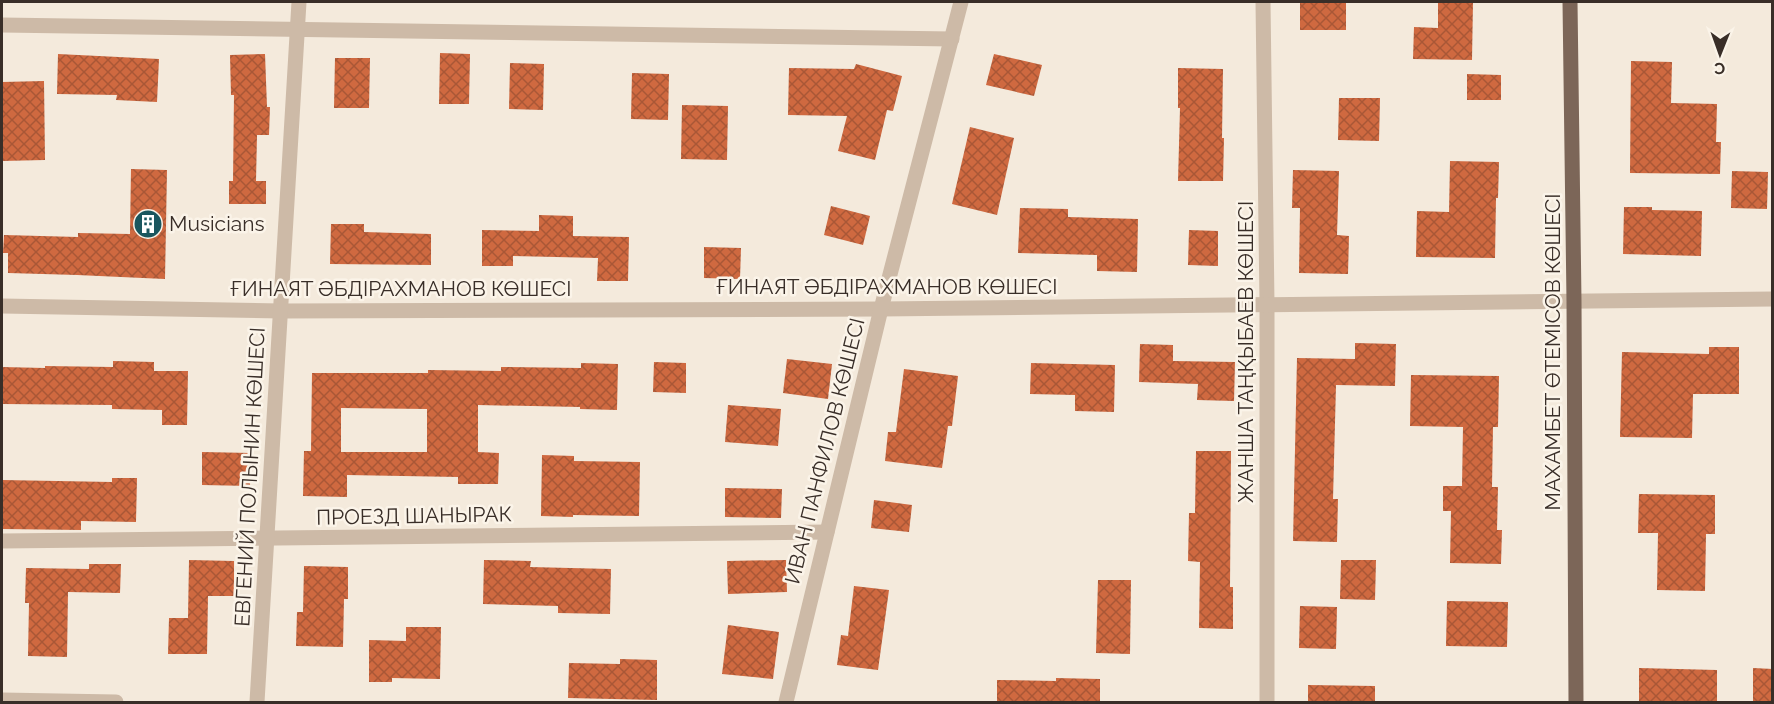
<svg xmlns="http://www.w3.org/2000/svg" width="1774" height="704" font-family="Raleway,sans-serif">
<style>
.building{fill:url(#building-cross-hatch);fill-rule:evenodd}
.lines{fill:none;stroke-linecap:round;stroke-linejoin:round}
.minor{stroke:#cdbaa7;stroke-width:15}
.major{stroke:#7c6658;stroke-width:15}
.labels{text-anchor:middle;stroke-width:5;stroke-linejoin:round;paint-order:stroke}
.poi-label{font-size:21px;fill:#392e28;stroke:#fbf4e9;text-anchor:start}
.street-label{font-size:21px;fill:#392e28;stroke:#fbf4e9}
</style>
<defs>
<pattern id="building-cross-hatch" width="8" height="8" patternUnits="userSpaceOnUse" patternTransform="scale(1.5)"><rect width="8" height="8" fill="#cf6940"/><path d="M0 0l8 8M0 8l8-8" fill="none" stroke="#a95736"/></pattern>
</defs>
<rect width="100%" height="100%" fill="#f4eadc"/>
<g class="building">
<rect x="1300" y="2" width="46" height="28"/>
<polygon points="1438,2 1473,2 1472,60 1413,59 1414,27 1438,28"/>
<polygon points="440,53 470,54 469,104 439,104"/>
<polygon points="58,54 159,59 157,102 116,100 117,95 57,94"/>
<polygon points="265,54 267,107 270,107 269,135 257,135 256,181 266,181 266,204 229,204 229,181 233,181 234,95 231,95 230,55"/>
<polygon points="994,54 1042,65 1034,96 986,85"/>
<polygon points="335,58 370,58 369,108 334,108"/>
<polygon points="1631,61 1672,62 1671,103 1717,104 1716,142 1721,142 1720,174 1630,173"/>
<polygon points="510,63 544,64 543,110 509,109"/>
<polygon points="856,64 902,76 893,111 887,110 875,160 838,151 847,116 788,115 789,68 854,69"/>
<polygon points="1178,68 1223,69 1222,138 1224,138 1223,181 1178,181 1180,108 1178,108"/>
<polygon points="632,73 669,74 668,120 631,119"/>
<polygon points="1467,74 1501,75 1501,100 1467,100"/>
<polygon points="44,81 45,160 2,161 2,82"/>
<polygon points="1339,98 1380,98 1379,141 1338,140"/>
<polygon points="682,105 728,106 727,160 681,159"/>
<polygon points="970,127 1014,138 997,215 952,204"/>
<polygon points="1450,161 1499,162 1498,198 1496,198 1495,258 1416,257 1417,211 1449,212"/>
<polygon points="131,169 167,170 165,279 77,275 8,273 8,253 3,253 4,235 78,237 78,233 130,234"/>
<polygon points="1293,170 1339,171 1337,235 1349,236 1348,274 1299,273 1300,208 1292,208"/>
<polygon points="1732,171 1768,172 1767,209 1731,208"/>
<polygon points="831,206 870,216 863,245 824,235"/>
<polygon points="1624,207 1652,207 1652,210 1702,211 1701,256 1623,254"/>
<polygon points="1020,208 1068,209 1068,217 1138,219 1137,272 1097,271 1097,255 1018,253"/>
<polygon points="539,215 573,216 573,236 629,237 628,281 597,281 598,258 513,256 513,266 482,266 482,230 539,231"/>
<polygon points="331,224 364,224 364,232 431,234 431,265 330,264"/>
<polygon points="1189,230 1218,231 1218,266 1188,265"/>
<polygon points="704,247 741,248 740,279 704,278"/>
<polygon points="1355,343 1396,344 1395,386 1336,385 1333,499 1338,499 1337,542 1293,541 1297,358 1355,359"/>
<polygon points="1140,344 1173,345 1173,361 1235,362 1234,401 1197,400 1198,384 1139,382"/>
<polygon points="1709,347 1739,347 1739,394 1693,394 1692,438 1620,437 1622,352 1709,354"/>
<polygon points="787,359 832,364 828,399 783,393"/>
<polygon points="113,361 154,362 154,371 188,371 187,425 162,425 162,410 112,409 112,405 2,404 2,367 45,368 45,366 113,367"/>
<polygon points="654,362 686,363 686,393 653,392"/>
<path d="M581,363l37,1 -1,46 -37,-1v-2l-102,-2v47l21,1 -1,31h-40v-7l-111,-2v22l-44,-1 1,-45h7l1,-78h116v-3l73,1v-4l80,1zM341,408l86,1v43h-86z"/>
<polygon points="1031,363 1115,365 1114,412 1075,411 1075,395 1030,394"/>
<polygon points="904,369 958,376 952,426 948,426 942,468 885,461 888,432 896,432"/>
<polygon points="1411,375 1499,376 1498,427 1493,427 1492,487 1498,487 1497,530 1502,530 1501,564 1450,563 1451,511 1443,511 1443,486 1462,486 1463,427 1410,426"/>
<polygon points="728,405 781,409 778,446 725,442"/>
<polygon points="1196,451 1231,451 1230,587 1233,587 1233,629 1199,628 1200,562 1188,561 1189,513 1195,513"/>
<polygon points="202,452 251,453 250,486 202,485"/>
<polygon points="542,455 574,456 574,461 640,462 639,516 573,515 573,517 541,516"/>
<polygon points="112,478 137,478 136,522 81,521 81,530 2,529 2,480 112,482"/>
<polygon points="725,488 782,489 781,518 725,517"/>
<polygon points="1639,494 1715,495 1715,534 1706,534 1705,591 1657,590 1658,533 1638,533"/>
<polygon points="874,500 912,505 909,532 871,528"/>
<polygon points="189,560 234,561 234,596 208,596 207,654 168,654 169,618 188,618"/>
<polygon points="484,560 531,561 530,567 611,569 610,614 558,613 558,606 483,604"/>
<polygon points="786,560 787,592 728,594 727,561"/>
<polygon points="1341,560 1376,560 1375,600 1340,599"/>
<polygon points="89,564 121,564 120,593 68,592 67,657 28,656 29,603 25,603 26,568 89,569"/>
<polygon points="304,566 348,567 348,599 344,599 343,647 296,646 297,612 303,612"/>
<polygon points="1098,580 1131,580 1130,654 1096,653"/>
<polygon points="854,586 889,590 878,670 837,665 841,635 848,636"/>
<polygon points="1447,601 1508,602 1507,647 1446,646"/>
<polygon points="1300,606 1337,607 1336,649 1299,648"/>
<polygon points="728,625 779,632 773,679 722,674"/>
<polygon points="406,627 441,627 440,679 392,678 392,682 369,682 369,640 406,641"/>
<polygon points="620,659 657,660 657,700 568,698 569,663 620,664"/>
<polygon points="1639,668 1717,670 1717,702 1639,702"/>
<polygon points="1753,668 1773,669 1773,702 1753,702"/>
<polygon points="1056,678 1100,679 1100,702 997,702 997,680 1056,681"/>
<polygon points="1308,685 1375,686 1375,702 1308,702"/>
</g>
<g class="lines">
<g class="minor">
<polyline points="1263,2 1267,304 1267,702"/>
<polyline points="2,25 952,39"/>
<polyline points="2,306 281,311 881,309 1772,299"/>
<polyline points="2,541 827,532"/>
<polyline points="2,700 116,702"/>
<polyline points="257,702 299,2"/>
<polyline points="786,702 881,309 961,2"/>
</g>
<polyline class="major" points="1570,2 1574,301 1576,702"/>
</g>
<defs>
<g id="building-disc" transform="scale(1.5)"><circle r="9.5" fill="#1a565e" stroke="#fbf4e9"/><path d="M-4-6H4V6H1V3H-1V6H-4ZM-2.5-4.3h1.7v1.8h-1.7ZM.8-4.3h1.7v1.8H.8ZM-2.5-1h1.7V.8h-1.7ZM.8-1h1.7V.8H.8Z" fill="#fff"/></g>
</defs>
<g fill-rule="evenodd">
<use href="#building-disc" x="148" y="224"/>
</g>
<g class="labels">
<g class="poi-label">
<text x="169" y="231">Musicians</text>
</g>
<g class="street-label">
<text x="887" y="294">ҒИНАЯТ ӘБДІРАХМАНОВ КӨШЕСІ</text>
<text x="401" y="296">ҒИНАЯТ ӘБДІРАХМАНОВ КӨШЕСІ</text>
<text transform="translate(1246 352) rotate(-90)" y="7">ЖАНША ТАҢҚЫБАЕВ КӨШЕСІ</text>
<text transform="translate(1553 352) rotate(-90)" y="7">МАХАМБЕТ ӨТЕМІСОВ КӨШЕСІ</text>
<text transform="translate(825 451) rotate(-76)" y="7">ИВАН ПАНФИЛОВ КӨШЕСІ</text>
<text transform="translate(250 477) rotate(-87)" y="7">ЕВГЕНИЙ ПОЛЫНИН КӨШЕСІ</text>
<text transform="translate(414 516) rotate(-1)" y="7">ПРОЕЗД ШАНЫРАК</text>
</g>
</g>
<rect width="1774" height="704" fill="none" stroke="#392e28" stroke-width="6"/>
<g transform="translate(1720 54) rotate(181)" stroke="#fbf4e9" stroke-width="4.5" paint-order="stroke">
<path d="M0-4.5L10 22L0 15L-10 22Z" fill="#392e28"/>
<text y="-9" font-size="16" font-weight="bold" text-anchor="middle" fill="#392e28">С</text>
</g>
</svg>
